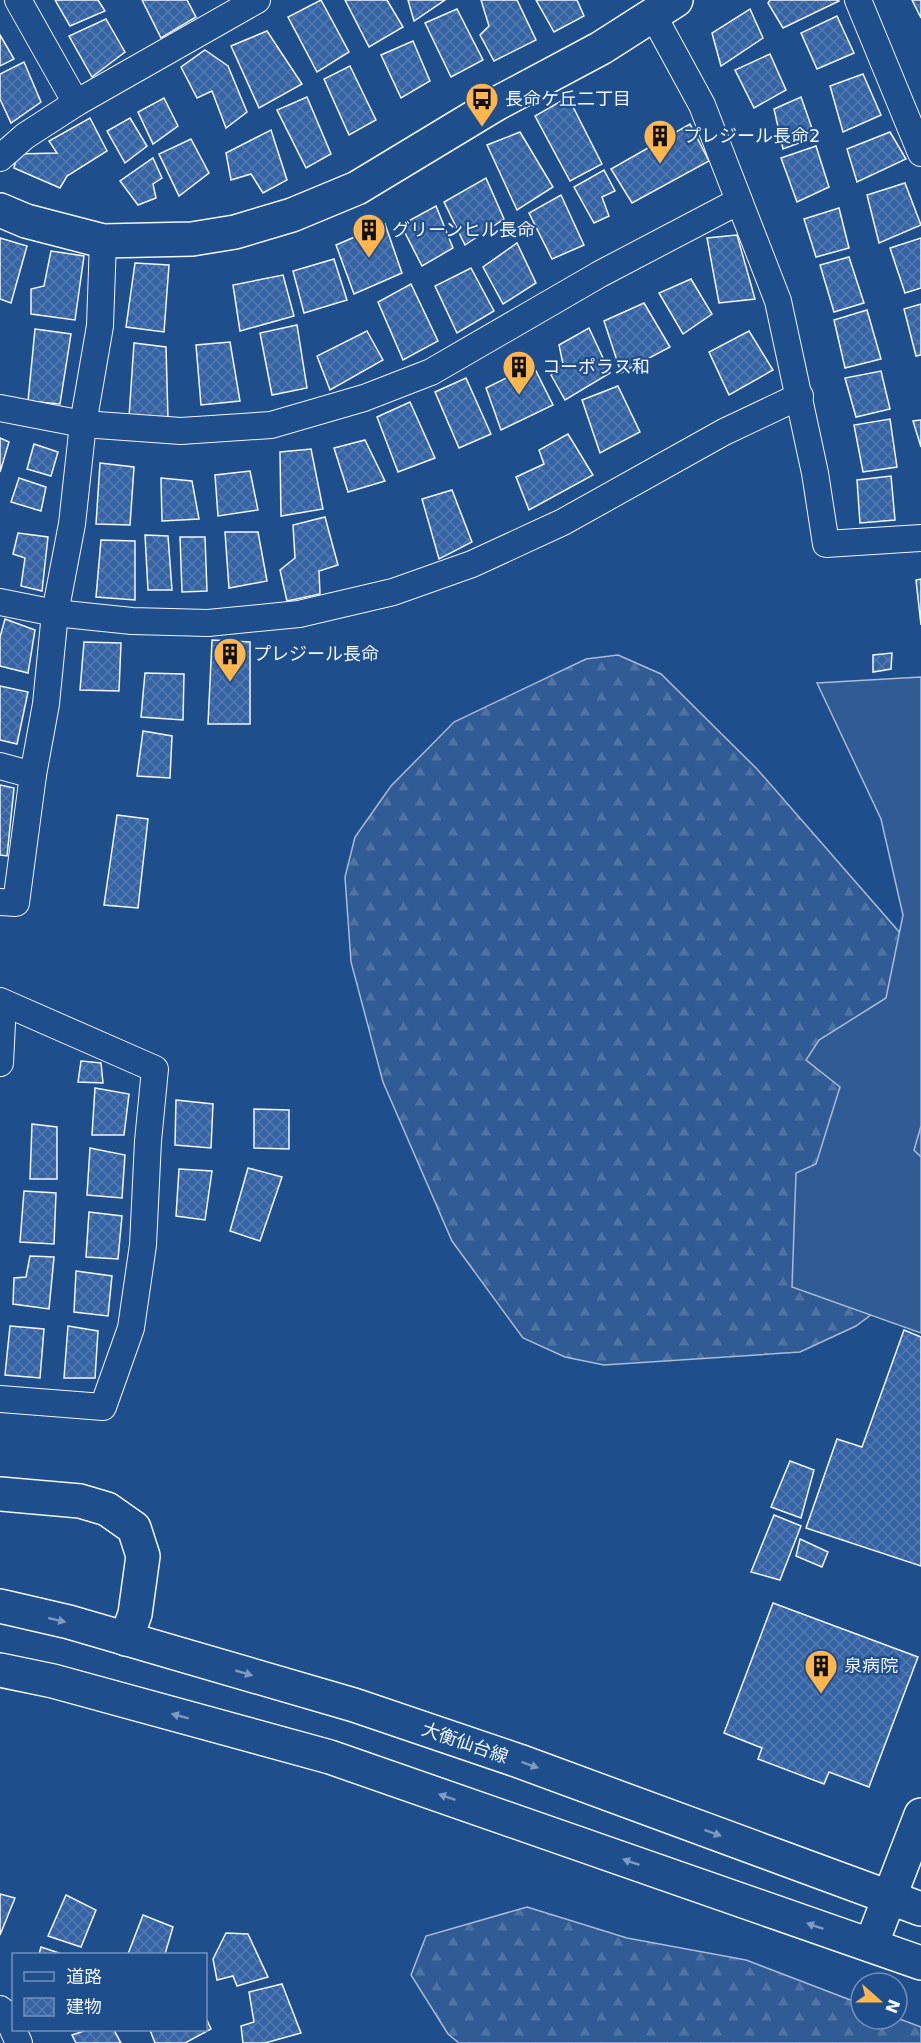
<svg xmlns="http://www.w3.org/2000/svg" width="921" height="2043" font-family="'DejaVu Sans','Noto Sans JP',sans-serif">
<style>
.forest{fill:url(#forest-firs);stroke:#a8bbd7;stroke-width:1.5}
.built{fill:#305b95;stroke:#a8bbd7;stroke-width:1.5}
.building{fill:url(#building-cross-hatch);stroke:#f2f6ff;stroke-width:1.5}
.lines{fill:none;stroke-linecap:round;stroke-linejoin:round}
.street-casing{stroke:#f2f6ff;stroke-width:28}
.secondary-casing{stroke:#f2f6ff;stroke-width:36}
.street{stroke:#1f4e8c;stroke-width:26}
.secondary{stroke:#1f4e8c;stroke-width:33}
.oneway{fill:#7e9ac0}
.labels{text-anchor:middle;stroke-width:4.5;stroke-linejoin:round;paint-order:stroke}
.poi-label{font-size:18px;fill:#f2f6ff;stroke:#1f4e8c;text-anchor:start}
.street-label{font-size:18px;fill:#f2f6ff;stroke:#1f4e8c}
</style>
<defs>
<pattern id="forest-firs" width="22" height="20" patternUnits="userSpaceOnUse" patternTransform="scale(1.5)"><rect width="22" height="20" fill="#305b95"/><path d="M5 1l3.5 6h-7zM16 11l3.5 6h-7z" fill="#4e73a5"/></pattern>
<pattern id="building-cross-hatch" width="8" height="8" patternUnits="userSpaceOnUse" patternTransform="scale(1.5)"><rect width="8" height="8" fill="#3563a3"/><path d="M0 0l8 8M0 8l8-8" fill="none" stroke="#537ab1"/></pattern>
</defs>
<rect width="100%" height="100%" fill="#1f4e8c"/>
<g class="forest">
<polygon points="618,655 661,674 757,769 921,957 921,1202 880,1308 856,1326 800,1352 604,1365 565,1357 523,1338 452,1241 383,1082 351,962 345,877 355,837 391,786 454,722 586,659"/>
<polygon points="527,1907 627,1938 746,1960 861,2004 861,2019 897,2018 921,2027 921,2043 459,2043 448,2034 411,1975 426,1936"/>
</g>
<polygon class="built" points="921,677 921,1126 914,1150 921,1157 921,1333 792,1287 796,1173 816,1164 840,1087 806,1060 819,1040 886,998 903,915 881,819 817,683"/>
<g class="building">
<polygon points="55,0 98,0 105,11 70,26"/>
<polygon points="142,0 187,0 196,17 161,38"/>
<polygon points="321,0 349,52 317,72 288,17"/>
<polygon points="345,0 387,0 403,27 369,47"/>
<polygon points="408,0 445,0 414,21"/>
<polygon points="481,0 517,0 536,40 494,61 480,35 489,26"/>
<polygon points="536,0 577,0 584,16 554,32"/>
<polygon points="770,0 838,0 839,1 783,28 768,3"/>
<polygon points="912,0 921,0 921,18"/>
<polygon points="457,9 483,60 451,77 425,23"/>
<polygon points="750,9 763,38 721,66 712,33"/>
<polygon points="837,16 854,53 817,69 801,33"/>
<polygon points="106,19 125,52 92,77 69,36"/>
<polygon points="267,31 302,84 259,108 231,46"/>
<polygon points="0,35 14,59 0,66"/>
<polygon points="413,41 430,81 401,98 381,55"/>
<polygon points="205,50 228,66 247,112 226,128 212,91 197,98 181,67"/>
<polygon points="770,54 786,90 754,108 735,70"/>
<polygon points="24,62 41,102 11,123 0,99 0,74"/>
<polygon points="350,66 376,120 349,135 324,79"/>
<polygon points="863,74 881,115 843,132 830,86"/>
<polygon points="307,97 331,154 306,168 277,110"/>
<polygon points="568,97 602,164 570,181 535,116"/>
<polygon points="801,97 815,137 783,149 774,109"/>
<polygon points="164,98 178,126 153,144 138,112"/>
<polygon points="90,118 107,151 67,176 60,188 14,168 17,154 57,153 49,141"/>
<polygon points="130,118 147,146 125,163 107,131"/>
<polygon points="690,124 709,161 632,203 611,169"/>
<polygon points="271,130 287,180 263,193 251,174 231,180 226,153"/>
<polygon points="520,132 553,187 517,210 487,145"/>
<polygon points="890,132 906,159 857,182 847,149"/>
<polygon points="191,139 209,173 179,196 159,154"/>
<polygon points="816,146 829,187 797,202 781,158"/>
<polygon points="153,158 162,178 153,184 156,198 138,205 120,181"/>
<polygon points="604,170 615,191 602,197 609,216 594,223 574,187"/>
<polygon points="486,178 504,219 465,245 444,202"/>
<polygon points="905,183 921,225 879,243 867,195"/>
<polygon points="561,195 584,245 552,259 529,213"/>
<polygon points="436,206 453,248 422,266 401,225"/>
<polygon points="839,208 849,248 816,257 804,219"/>
<polygon points="385,224 402,273 354,294 336,245"/>
<polygon points="737,235 755,299 719,303 707,238"/>
<polygon points="0,238 27,246 11,303 0,299"/>
<polygon points="921,238 921,288 905,293 890,248"/>
<polygon points="517,243 536,283 503,304 483,267"/>
<polygon points="51,251 84,256 75,320 31,314 31,289 44,286"/>
<polygon points="849,257 864,303 834,312 820,265"/>
<polygon points="334,259 347,300 304,313 293,271"/>
<polygon points="135,263 169,265 164,332 126,327"/>
<polygon points="471,268 494,311 457,333 435,286"/>
<polygon points="283,275 294,316 240,331 233,285"/>
<polygon points="691,279 712,314 683,334 659,293"/>
<polygon points="411,284 438,341 403,360 378,302"/>
<polygon points="644,303 670,347 621,373 604,321"/>
<polygon points="921,304 921,355 916,356 904,309"/>
<polygon points="867,310 881,359 845,368 834,320"/>
<polygon points="297,325 307,388 272,395 260,333"/>
<polygon points="589,328 610,373 565,400 551,375 563,364 559,345"/>
<polygon points="35,329 71,334 60,404 28,401"/>
<polygon points="367,331 383,360 330,390 317,356"/>
<polygon points="749,331 773,370 729,395 709,352"/>
<polygon points="230,342 240,401 201,405 196,345"/>
<polygon points="134,343 166,347 168,419 129,417"/>
<polygon points="533,365 553,405 501,430 486,388"/>
<polygon points="881,371 890,409 856,417 845,378"/>
<polygon points="466,378 491,434 459,448 435,392"/>
<polygon points="618,386 640,432 600,453 582,400"/>
<polygon points="410,402 435,458 398,472 377,417"/>
<polygon points="890,419 897,467 863,472 854,425"/>
<polygon points="921,420 921,447 913,421"/>
<polygon points="568,434 593,475 529,510 516,477 544,464 539,450"/>
<polygon points="0,438 9,442 0,472"/>
<polygon points="365,440 385,481 348,492 334,448"/>
<polygon points="34,444 58,452 51,476 27,469"/>
<polygon points="311,449 323,509 281,516 280,452"/>
<polygon points="100,463 134,467 130,525 96,524"/>
<polygon points="250,471 258,510 218,516 215,475"/>
<polygon points="891,476 895,520 860,523 857,480"/>
<polygon points="19,478 46,487 41,511 11,502"/>
<polygon points="161,478 192,481 199,519 162,521"/>
<polygon points="452,490 472,542 439,559 422,499"/>
<polygon points="325,517 338,565 319,571 320,594 287,601 280,570 295,558 293,525"/>
<polygon points="225,532 258,532 267,581 229,588"/>
<polygon points="18,533 48,537 42,591 21,586 25,558 13,554"/>
<polygon points="145,535 168,536 172,590 148,590"/>
<polygon points="180,537 205,537 207,591 182,592"/>
<polygon points="101,540 135,541 135,600 96,597"/>
<polygon points="921,579 921,625 916,580"/>
<polygon points="5,619 35,630 28,673 0,666 0,637"/>
<polygon points="212,640 250,642 250,724 208,724"/>
<polygon points="84,642 121,643 119,691 80,690"/>
<polygon points="892,653 891,669 873,672 873,655"/>
<polygon points="145,673 184,674 183,720 141,717"/>
<polygon points="0,686 28,692 17,744 0,740"/>
<polygon points="143,731 172,736 170,778 137,776"/>
<polygon points="0,785 14,788 7,856 0,855"/>
<polygon points="117,815 148,819 138,908 104,905"/>
<polygon points="81,1061 101,1063 103,1083 78,1082"/>
<polygon points="95,1088 129,1094 124,1135 92,1135"/>
<polygon points="176,1100 213,1104 211,1148 175,1145"/>
<polygon points="254,1109 289,1110 289,1149 254,1148"/>
<polygon points="32,1124 57,1127 57,1179 30,1179"/>
<polygon points="90,1148 125,1155 122,1198 87,1195"/>
<polygon points="248,1168 282,1177 260,1241 230,1231"/>
<polygon points="179,1169 212,1171 205,1220 176,1216"/>
<polygon points="24,1191 56,1193 54,1244 20,1242"/>
<polygon points="89,1212 122,1216 118,1259 86,1257"/>
<polygon points="30,1256 54,1257 49,1309 13,1304 14,1278 26,1277"/>
<polygon points="76,1271 112,1276 108,1316 74,1312"/>
<polygon points="10,1326 44,1329 40,1378 5,1375"/>
<polygon points="68,1326 98,1331 95,1378 64,1378"/>
<polygon points="904,1330 921,1337 921,1566 806,1528 837,1439 862,1447"/>
<polygon points="790,1461 814,1470 801,1518 771,1507"/>
<polygon points="774,1515 801,1526 780,1580 751,1572"/>
<polygon points="800,1539 828,1552 822,1567 796,1556"/>
<polygon points="773,1603 918,1657 869,1787 829,1772 824,1784 758,1759 762,1748 724,1733"/>
<polygon points="0,1894 15,1898 0,1935"/>
<polygon points="66,1895 96,1910 81,1947 48,1936"/>
<polygon points="143,1915 173,1927 165,1954 128,1954"/>
<polygon points="226,1933 248,1934 268,1977 237,1986 233,1976 217,1980 213,1959"/>
<polygon points="41,1947 62,1954 39,1954"/>
<polygon points="282,1984 301,2033 265,2043 243,2043 241,2026 254,2022 249,1992"/>
<polygon points="206,2018 211,2029 185,2043 155,2043 150,2030 206,2030"/>
<polygon points="87,2030 114,2030 121,2043 76,2043 72,2035"/>
</g>
<g class="lines">
<g class="street-casing">
<g id="street">
<polyline points="18,0 76,103"/>
<polyline points="858,0 921,153"/>
<polyline points="653,15 702,105 778,301 815,473 826,544 921,538"/>
<polyline points="0,158 25,136 76,103 257,0"/>
<polyline points="0,408 83,424 181,431 271,425 364,398 431,372 600,274 739,201"/>
<polyline points="0,602 55,613 132,621 208,623 299,614 393,592 472,564 563,522 724,432 800,396"/>
<polyline points="0,766 33,775"/>
<polyline points="0,902 16,903 33,775 46,704 55,613 72,524 83,424 100,326 103,241"/>
<polyline points="0,1001 155,1069 148,1141 143,1245 131,1328 103,1407 0,1399"/>
<polyline points="0,1063 3,1003"/>
<polyline points="0,2009 6,2014 19,2043"/>
</g>
</g>
<g class="secondary-casing">
<g id="secondary">
<polyline points="0,210 26,221 103,241 192,239 235,232 292,215 357,188 496,104 601,48 676,0"/>
<polyline points="0,1494 80,1501 107,1509 134,1528 143,1556 135,1614 126,1639"/>
<polyline points="0,1606 69,1622 354,1705 519,1761 921,1909"/>
<polyline points="0,1670 53,1681 330,1757 921,1963"/>
<polyline points="871,1945 921,1815"/>
</g>
</g>
<use href="#street" class="street"/>
<use href="#secondary" class="secondary"/>
</g>
<defs><path id="oneway-solid" d="M-6-.8H1V-3.2L6.5 0L1 3.2V.8H-6Z" transform="scale(1.5)"/></defs>
<g class="oneway">
<use href="#oneway-solid" transform="translate(57 1620) rotate(13)"/>
<use href="#oneway-solid" transform="translate(244 1673) rotate(16)"/>
<use href="#oneway-solid" transform="translate(180 1716) rotate(-165)"/>
<use href="#oneway-solid" transform="translate(530 1765) rotate(20)"/>
<use href="#oneway-solid" transform="translate(447 1797) rotate(-161)"/>
<use href="#oneway-solid" transform="translate(713 1833) rotate(20)"/>
<use href="#oneway-solid" transform="translate(631 1862) rotate(-161)"/>
<use href="#oneway-solid" transform="translate(815 1926) rotate(-161)"/>
</g>
<defs>
<g id="bus-pin" transform="scale(1.725)"><path d="M0 17L-7.5 6A9.5 9.5 0 1 1 7.5 6Z" fill="#ffb74d" stroke="#1f4e8c"/><path d="M-5-6H5V4H4V6H2V4H-2V6H-4V4H-5ZM-3.5-4V0h7V-4ZM-3.5 1.2v1.5H-2V1.2ZM2 1.2v1.5H3.5V1.2Z" fill="#111"/></g>
<g id="building-pin" transform="scale(1.725)"><path d="M0 17L-7.5 6A9.5 9.5 0 1 1 7.5 6Z" fill="#ffb74d" stroke="#1f4e8c"/><path d="M-4-6H4V6H1V3H-1V6H-4ZM-2.5-4.3h1.7v1.8h-1.7ZM.8-4.3h1.7v1.8H.8ZM-2.5-1h1.7V.8h-1.7ZM.8-1h1.7V.8H.8Z" fill="#111"/></g>
</defs>
<g fill-rule="evenodd">
<use href="#bus-pin" x="482" y="99"/>
<use href="#building-pin" x="660" y="136"/>
<use href="#building-pin" x="369" y="230"/>
<use href="#building-pin" x="519" y="367"/>
<use href="#building-pin" x="230" y="654"/>
<use href="#building-pin" x="821" y="1666"/>
</g>
<g class="labels">
<g class="poi-label">
<text x="505" y="105">長命ケ丘二丁目</text>
<text x="683" y="142">プレジール長命2</text>
<text x="392" y="236">グリーンヒル長命</text>
<text x="542" y="373">コーポラス和</text>
<text x="253" y="660">プレジール長命</text>
<text x="844" y="1672">泉病院</text>
</g>
<g class="street-label">
<text transform="translate(465 1743) rotate(19)" y="6">大衡仙台線</text>
</g>
</g>
<rect x="12" y="1953" width="195" height="78" fill="#1f4e8c" stroke="#7391ba" stroke-width="1.5"/>
<rect x="24" y="1972" width="30" height="9" fill="#1f4e8c" stroke="#7391ba" stroke-width="1.5"/>
<text x="66" y="1983" font-size="18" fill="#f2f6ff">道路</text>
<rect x="24" y="1998" width="30" height="18" fill="url(#building-cross-hatch)" stroke="#7391ba" stroke-width="1.5"/>
<text x="66" y="2013" font-size="18" fill="#f2f6ff">建物</text>
<g transform="translate(879 2001) rotate(111)"><circle r="28" fill="#1f4e8c" stroke="#7391ba" stroke-width="1.5"/>
<path d="M0-4.5L10 22L0 15L-10 22Z" fill="#ffb74d"/>
<text y="-9" font-size="16" font-weight="bold" text-anchor="middle" fill="#f2f6ff">N</text>
</g>
</svg>
